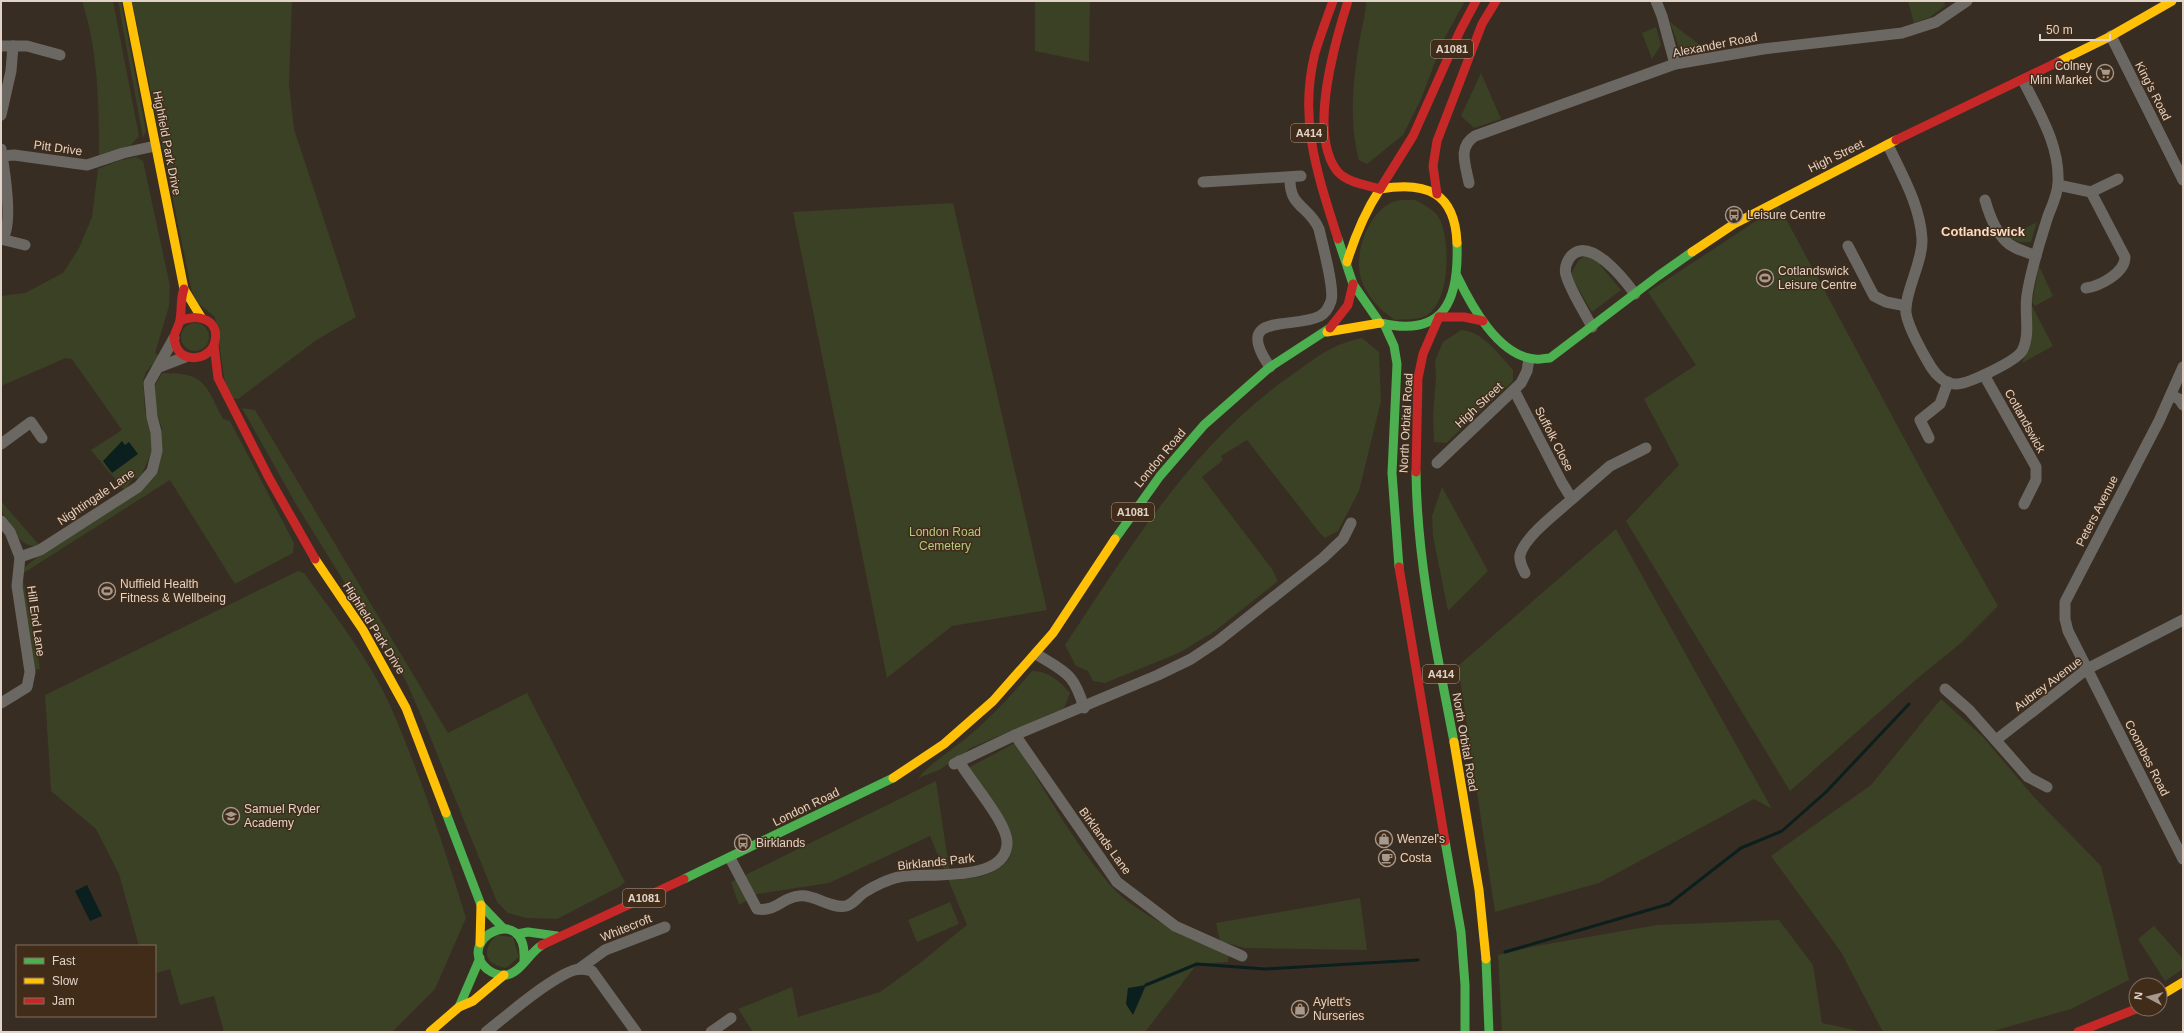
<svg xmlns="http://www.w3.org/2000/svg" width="2184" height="1033" font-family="Helvetica,sans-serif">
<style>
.green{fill:#3a4125}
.water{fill:#0b1f1e}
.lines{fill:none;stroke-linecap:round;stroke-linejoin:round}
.stream{stroke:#0b1f1e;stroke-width:3}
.street{stroke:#6b6863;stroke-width:11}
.fast{stroke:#4caf50;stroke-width:9}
.slow{stroke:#ffc107;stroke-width:9}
.jam{stroke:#c62828;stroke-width:9}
.labels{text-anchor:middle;stroke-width:3;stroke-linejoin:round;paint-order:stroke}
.shield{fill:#412c19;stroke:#b1a194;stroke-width:1}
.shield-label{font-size:11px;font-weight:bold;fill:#e1d3c8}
.street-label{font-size:12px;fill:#e1d3c8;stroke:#412c19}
.poi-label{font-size:12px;fill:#e1d3c8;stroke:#412c19;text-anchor:start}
.park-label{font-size:12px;fill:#b3ca80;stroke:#412c19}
.neighbourhood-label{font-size:13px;font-weight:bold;fill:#f8dcc6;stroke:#412c19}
</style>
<rect width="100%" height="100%" fill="#382d22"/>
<g class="green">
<path d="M82,1h31l26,135 -8,9 -32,10c0,-51 -1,-105 -17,-154z"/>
<polygon points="118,1 121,1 146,131 143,138"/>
<polygon points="132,1 292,1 289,83 294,129 356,317 315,341 238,399 232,398 225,383 215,317 198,303 192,292"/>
<polygon points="1035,1 1090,1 1089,62 1035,51"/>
<path d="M1366,1h99l-22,40 -22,58 -18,36 -36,29 -8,-4c-10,-38 -6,-78 0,-116 2,-15 7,-29 7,-43z"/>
<polygon points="1908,1 1944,1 1945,6 1930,17 1914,23"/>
<polygon points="1670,22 1705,49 1689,52 1680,51"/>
<polygon points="1656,27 1661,45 1652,59 1642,33"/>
<polygon points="1481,73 1501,119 1474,128 1461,116"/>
<polygon points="136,157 143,161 170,286 169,306 155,353 160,356 146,372 143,381 145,411 153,430 153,444 149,458 140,478 132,479 125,491 91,450 122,430 72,359 66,358 1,386 1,296 25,293 63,273 79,248 92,217 98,169 118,161"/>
<path d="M1415,200c8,4 19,9 24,18 12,22 12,88 -16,99 -8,3 -19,2 -28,3 -15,-10 -28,-23 -34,-41 -8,-26 8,-70 35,-78 5,-2 13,-1 19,-1z"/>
<polygon points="953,203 1047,610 952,626 887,678 793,212"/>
<polygon points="1779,206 1925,477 1998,606 1961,643 1919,677 1790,791 1626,521 1679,465 1644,399 1696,365 1648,292"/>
<polygon points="2037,222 2031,242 2019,242 2008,237"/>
<polygon points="1590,253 1621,290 1592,312 1570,275 1579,260"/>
<polygon points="2039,266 2053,296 2035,306 2032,302"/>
<polygon points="2032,306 2053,346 2022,363 2031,342"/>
<circle cx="195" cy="337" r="14"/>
<path d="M1461,330c22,1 38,25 52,40v11l-67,62 -12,-1 -1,-27 3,-38 -1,-16 8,-19z"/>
<path d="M1362,338l17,14 2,49 -22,90 -21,40 -13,7 -6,-6 -72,-92 -26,16 2,4 -21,17 70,92 6,12 -63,50 -36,22 -74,30 -12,-2 -5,-10 -12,-5 -11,-21c66,-99 128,-202 228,-271 26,-18 37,-29 69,-36z"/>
<path d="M162,373c44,0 43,11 61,46l7,2 64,122 -1,10 -58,31 -65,-104 -148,94 18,95 -6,1 -14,-99 20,-16 102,-67 18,-32 2,-28 -8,-22 -1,-17z"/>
<polygon points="242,408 255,410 448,733 527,693 625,882 619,887 557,919 526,918 508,913 497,902 429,734 406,681 297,506"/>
<polygon points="1442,487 1488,571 1448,611 1433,536 1432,516"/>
<path d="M1,501l39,45c-21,4 -39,-27 -39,-45z"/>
<polygon points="1616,529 1772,809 1754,799 1599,883 1495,912 1458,666"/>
<path d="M298,571l6,2c30,41 65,86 86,132 30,69 54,141 76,213l-31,71 -43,43h-168l-10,-36 -34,9 -10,-36 -13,4 -2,-27h-16l-20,-72 -23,-45 -45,-38 -6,-96z"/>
<path d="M1032,671c17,0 27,10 38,22l-6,15 -93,40 -32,22 -21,8c14,-16 31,-26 47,-39 25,-20 47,-44 67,-68z"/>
<polygon points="1941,699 1983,737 2033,796 2101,866 2129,980 2071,1009 1990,1032 1883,1032 1841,952 1771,856 1871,785"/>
<path d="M1015,743c31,48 62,107 101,148 24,25 80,50 113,63l-1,8 -31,2 -52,68h-392l-15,-23 54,-22 6,30 82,-25 40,-29 47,-38 -37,-89 -101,47 -72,11 -18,11 -8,-23 205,-101 13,87 7,12c9,-2 21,-2 30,-5 8,-4 21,-10 24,-19 11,-22 -29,-69 -42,-88z"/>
<polygon points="1360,898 1367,950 1245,948 1220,941 1216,923"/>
<polygon points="950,902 959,924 917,942 908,920"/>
<polygon points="1779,920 1813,965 1822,1023 1864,1032 1502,1032 1498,955 1536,946 1657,925"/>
<polygon points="2154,926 2183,959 2183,969 2165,981 2138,939"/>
<path d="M497,935l16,2 6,20 -13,11c-21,-3 -26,-18 -9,-33z"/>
</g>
<g class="water">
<polygon points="122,441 125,445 129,442 138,454 112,473 103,461"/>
<polygon points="87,885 102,916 90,921 75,891"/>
<polygon points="1146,985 1133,1015 1126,1004 1128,988"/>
</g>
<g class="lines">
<g class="stream">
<polyline points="1505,952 1669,904 1741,848 1782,831 1826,792 1909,704"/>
<polyline points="1146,985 1197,964 1265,969 1418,960"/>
</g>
<g class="street">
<polyline points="1656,1 1662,16 1675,64"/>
<polyline points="2111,36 2183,180"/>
<polyline points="1,46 27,46 60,55"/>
<polyline points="1,115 11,71 13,46"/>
<path d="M1888,145c14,30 32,60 34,94 1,23 -18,54 -16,74 2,14 17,41 25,54 5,8 14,17 24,17 12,1 61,-23 67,-33 9,-16 2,-39 5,-56 4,-27 13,-53 21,-79 4,-10 10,-23 10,-33 2,-38 -19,-70 -35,-103"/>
<path d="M1,149c3,18 13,77 1,90"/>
<polyline points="2,156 14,155 87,165 123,153 155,146"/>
<polyline points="1203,182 1301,176"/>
<path d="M1469,183c-3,-17 -12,-36 6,-47l200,-72 88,-15 139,-16 34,-11 31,-21"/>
<path d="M2058,185l33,7 34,65c0,16 -25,29 -39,31"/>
<polyline points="2091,192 2118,179"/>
<path d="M1985,200c4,14 12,35 24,44 8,6 18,8 27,12"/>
<polyline points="1,239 25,245"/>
<polyline points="1848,246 1874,296 1886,302 1906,306"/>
<path d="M1592,327c-8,-16 -21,-35 -26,-52 -2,-7 1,-15 6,-20 19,-18 52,24 63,39"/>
<polyline points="159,367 185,357"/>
<path d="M1270,367c-39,-56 24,-37 50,-51 6,-3 9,-9 11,-15 4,-12 -9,-58 -12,-72 -10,-24 -30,-21 -29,-51"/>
<polyline points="2183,367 2159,421 2065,602 2065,619 2068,631 2183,859"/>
<polyline points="1984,375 2036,467 2036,480 2024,504"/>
<path d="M1514,390l48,93 10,16c-14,13 -47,37 -52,56 -1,6 2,12 5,18"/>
<polyline points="2171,395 2179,399 2183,405"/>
<polyline points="1929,438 1920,420 1940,404 1948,382"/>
<polyline points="1,444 31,422 42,438"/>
<polyline points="1437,463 1521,383 1527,371 1529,359"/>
<polyline points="1572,499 1610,466 1646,448"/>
<polyline points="1,521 10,532 20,557 17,586 30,672 27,687 1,703"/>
<polyline points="20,557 40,550 138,487 152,471 157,451 156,432 152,417 149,383 174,338"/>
<path d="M1036,654c29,18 38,19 48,54"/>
<polyline points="1945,689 1969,710 2028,777 2047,787"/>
<polyline points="1015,735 1117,882 1175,926 1242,956"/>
<polyline points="1996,740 2087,669 2183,620"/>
<polyline points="954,764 1015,735 1158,675 1191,659 1218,641 1323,558 1343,539 1351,523"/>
<path d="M730,858l27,51c20,3 25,-12 42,-13 16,-2 31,13 47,10 8,-2 12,-10 19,-14 9,-6 24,-13 34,-15 24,-5 106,7 108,-33 2,-20 -38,-64 -48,-83"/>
<polyline points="579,969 605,950 665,927"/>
<path d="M486,1032c18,-14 73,-62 94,-63 4,0 8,1 12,2l44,61"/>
<polyline points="711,1032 731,1018"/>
</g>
<g class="fast">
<path d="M1338,239l15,45 27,39c65,15 79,-23 77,-80"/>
<path d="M1457,276c14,29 41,80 78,83 4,1 10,-1 15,-1l108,-82 34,-24"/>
<polyline points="1384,324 1394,346 1397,364 1392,473 1399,567"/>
<path d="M1416,472c1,91 21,181 38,270"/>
<polyline points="1115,539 1160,476 1204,425 1270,367 1330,328"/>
<polyline points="446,813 481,905 503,928"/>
<polyline points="1445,841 1461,932 1465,985 1465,1032"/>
<polyline points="684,879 893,778"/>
<polyline points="517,934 528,932 557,936"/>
<polyline points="1486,959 1489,1032"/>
<path d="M524,961c4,-61 -71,-21 -37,8 5,4 13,7 20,6 15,-4 22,-22 35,-30"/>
<polyline points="459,1007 480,958"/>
</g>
<g class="slow">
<polyline points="127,1 184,289 201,317"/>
<polyline points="2058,62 2111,36 2172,1"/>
<polyline points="1692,252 1734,224 1896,140"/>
<path d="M1347,262c8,-26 18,-50 33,-73 46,-8 75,3 77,54"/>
<polyline points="1327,332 1380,323"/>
<polyline points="315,559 363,630 406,708 446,813"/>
<polyline points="1454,742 1479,890 1486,959"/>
<polyline points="893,778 944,744 993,701 1053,633 1115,539"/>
<polyline points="480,943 481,905"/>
<polyline points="2160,996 2183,982"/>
<polyline points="430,1032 459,1007 473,1001 504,975"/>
</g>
<g class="jam">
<path d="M1333,1c-6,17 -13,35 -18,52 -17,68 3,123 23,186"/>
<path d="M1348,1c-13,41 -41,134 -10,171 10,11 29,13 42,17"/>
<polyline points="1896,140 2058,62"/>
<polyline points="1380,189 1413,136 1460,31 1476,1"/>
<polyline points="1437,194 1433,166 1437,141 1482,24 1496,1"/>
<polyline points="1439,317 1464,317 1483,321"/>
<path d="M180,321c16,-8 40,-2 35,20 -3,18 -32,24 -39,5 -1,-3 -2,-6 -2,-9 1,-6 5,-11 6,-17 2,-11 0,-21 4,-31"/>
<polyline points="1330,328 1348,305 1353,284"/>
<polyline points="214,345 218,378 269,478 315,559"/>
<polyline points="1416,472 1418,378 1423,354 1439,317"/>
<polyline points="1399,567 1445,841"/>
<polyline points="542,945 684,879"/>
<polyline points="2078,1032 2136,1009"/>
</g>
</g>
<defs>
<g id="supermarket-ring" transform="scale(0.9)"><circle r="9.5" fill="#412c19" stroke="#a6998e" stroke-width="1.5"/><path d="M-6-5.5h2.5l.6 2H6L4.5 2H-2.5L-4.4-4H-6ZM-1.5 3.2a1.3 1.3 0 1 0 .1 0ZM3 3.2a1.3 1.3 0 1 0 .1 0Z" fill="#a6998e"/></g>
<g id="bus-ring" transform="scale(0.9)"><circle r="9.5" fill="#412c19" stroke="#a6998e" stroke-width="1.5"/><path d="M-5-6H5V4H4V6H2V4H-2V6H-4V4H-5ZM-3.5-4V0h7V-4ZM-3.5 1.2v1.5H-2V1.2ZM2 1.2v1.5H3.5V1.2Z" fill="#a6998e"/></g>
<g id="stadium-ring" transform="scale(0.9)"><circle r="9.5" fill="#412c19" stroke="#a6998e" stroke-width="1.5"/><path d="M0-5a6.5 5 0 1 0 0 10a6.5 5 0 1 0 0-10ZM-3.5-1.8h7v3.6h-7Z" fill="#a6998e"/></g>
<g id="school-ring" transform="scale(0.9)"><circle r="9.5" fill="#412c19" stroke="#a6998e" stroke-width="1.5"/><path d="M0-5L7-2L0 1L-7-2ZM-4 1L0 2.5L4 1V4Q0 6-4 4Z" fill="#a6998e"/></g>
<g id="shop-ring" transform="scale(0.9)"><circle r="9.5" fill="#412c19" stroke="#a6998e" stroke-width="1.5"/><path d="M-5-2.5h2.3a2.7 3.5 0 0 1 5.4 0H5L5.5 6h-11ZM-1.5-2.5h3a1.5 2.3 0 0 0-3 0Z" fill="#a6998e"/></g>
<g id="cafe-ring" transform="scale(0.9)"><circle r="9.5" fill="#412c19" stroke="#a6998e" stroke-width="1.5"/><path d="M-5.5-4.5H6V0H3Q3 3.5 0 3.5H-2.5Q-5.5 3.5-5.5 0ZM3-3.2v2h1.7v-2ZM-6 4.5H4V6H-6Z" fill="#a6998e"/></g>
</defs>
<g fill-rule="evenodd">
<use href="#supermarket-ring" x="2105" y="73"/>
<use href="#bus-ring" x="1734" y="215"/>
<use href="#stadium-ring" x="1765" y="278"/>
<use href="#stadium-ring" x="107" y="591"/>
<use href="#school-ring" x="231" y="816"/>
<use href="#shop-ring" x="1384" y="839"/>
<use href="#bus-ring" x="743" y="843"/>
<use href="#cafe-ring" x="1387" y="858"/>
<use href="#shop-ring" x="1300" y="1009"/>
</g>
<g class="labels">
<g class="shield">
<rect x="1431" y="40" width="42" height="18" rx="3"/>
<rect x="1291" y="124" width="36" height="18" rx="3"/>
<rect x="1112" y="503" width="42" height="18" rx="3"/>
<rect x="1423" y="665" width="36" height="18" rx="3"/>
<rect x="623" y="889" width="42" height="18" rx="3"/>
</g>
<g class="shield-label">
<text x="1452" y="53">A1081</text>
<text x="1309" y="137">A414</text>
<text x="1133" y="516">A1081</text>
<text x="1441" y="678">A414</text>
<text x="644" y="902">A1081</text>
</g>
<g class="street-label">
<text transform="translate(1715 45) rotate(-11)" y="4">Alexander Road</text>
<text transform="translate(2153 91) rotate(63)" y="4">King's Road</text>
<text transform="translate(167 143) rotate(79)" y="4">Highfield Park Drive</text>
<text transform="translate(58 148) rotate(8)" y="4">Pitt Drive</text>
<text transform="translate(1836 156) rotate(-26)" y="4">High Street</text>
<text transform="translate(1479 405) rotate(-43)" y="4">High Street</text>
<text transform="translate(2025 421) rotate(61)" y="4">Cotlandswick</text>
<text transform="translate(1406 423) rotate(-87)" y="4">North Orbital Road</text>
<text transform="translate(1554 439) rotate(63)" y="4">Suffolk Close</text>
<text transform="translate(1160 458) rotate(-50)" y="4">London Road</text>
<text transform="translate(96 497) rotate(-34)" y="4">Nightingale Lane</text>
<text transform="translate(2097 511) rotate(-63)" y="4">Peters Avenue</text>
<text transform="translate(36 621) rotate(82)" y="4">Hill End Lane</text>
<text transform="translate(374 628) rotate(58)" y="4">Highfield Park Drive</text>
<text transform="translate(2048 684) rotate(-37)" y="4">Aubrey Avenue</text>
<text transform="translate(1465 742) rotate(80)" y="4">North Orbital Road</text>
<text transform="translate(2147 758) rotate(63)" y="4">Coombes Road</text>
<text transform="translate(806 807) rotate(-26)" y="4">London Road</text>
<text transform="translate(1105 841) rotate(54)" y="4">Birklands Lane</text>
<text transform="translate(936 862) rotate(-6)" y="4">Birklands Park</text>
<text transform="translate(626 928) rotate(-22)" y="4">Whitecroft</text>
</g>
<g class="poi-label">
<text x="2092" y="70" text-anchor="end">Colney<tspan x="2092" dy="14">Mini Market</tspan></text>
<text x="1747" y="219">Leisure Centre</text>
<text x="1778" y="275">Cotlandswick<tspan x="1778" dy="14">Leisure Centre</tspan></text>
<text x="120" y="588">Nuffield Health<tspan x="120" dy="14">Fitness &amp; Wellbeing</tspan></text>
<text x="244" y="813">Samuel Ryder<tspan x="244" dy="14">Academy</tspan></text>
<text x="1397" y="843">Wenzel's</text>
<text x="756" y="847">Birklands</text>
<text x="1400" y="862">Costa</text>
<text x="1313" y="1006">Aylett's<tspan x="1313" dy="14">Nurseries</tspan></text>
</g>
<g class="park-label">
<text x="945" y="536">London Road<tspan x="945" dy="14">Cemetery</tspan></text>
</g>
<g class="neighbourhood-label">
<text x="1983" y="236">Cotlandswick</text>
</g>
</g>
<rect width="2184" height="1033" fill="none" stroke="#e1d3c8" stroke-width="4"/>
<rect x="16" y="945" width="140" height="72" fill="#412c19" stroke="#816f5f"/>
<rect x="24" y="958" width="20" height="6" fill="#4caf50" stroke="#816f5f"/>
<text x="52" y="965" font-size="12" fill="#e1d3c8">Fast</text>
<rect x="24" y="978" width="20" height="6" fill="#ffc107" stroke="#816f5f"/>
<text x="52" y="985" font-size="12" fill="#e1d3c8">Slow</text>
<rect x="24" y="998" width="20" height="6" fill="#c62828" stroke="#816f5f"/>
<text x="52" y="1005" font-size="12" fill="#e1d3c8">Jam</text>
<g transform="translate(2148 997) rotate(277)"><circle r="19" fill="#412c19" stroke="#816f5f"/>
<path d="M0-3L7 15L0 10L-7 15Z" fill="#a6998e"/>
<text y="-6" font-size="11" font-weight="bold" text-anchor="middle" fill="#e1d3c8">N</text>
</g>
<path d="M2040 34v6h70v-6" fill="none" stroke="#e1d3c8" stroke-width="2"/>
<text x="2046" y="34" font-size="12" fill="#e1d3c8" stroke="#412c19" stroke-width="3" paint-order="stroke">50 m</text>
</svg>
